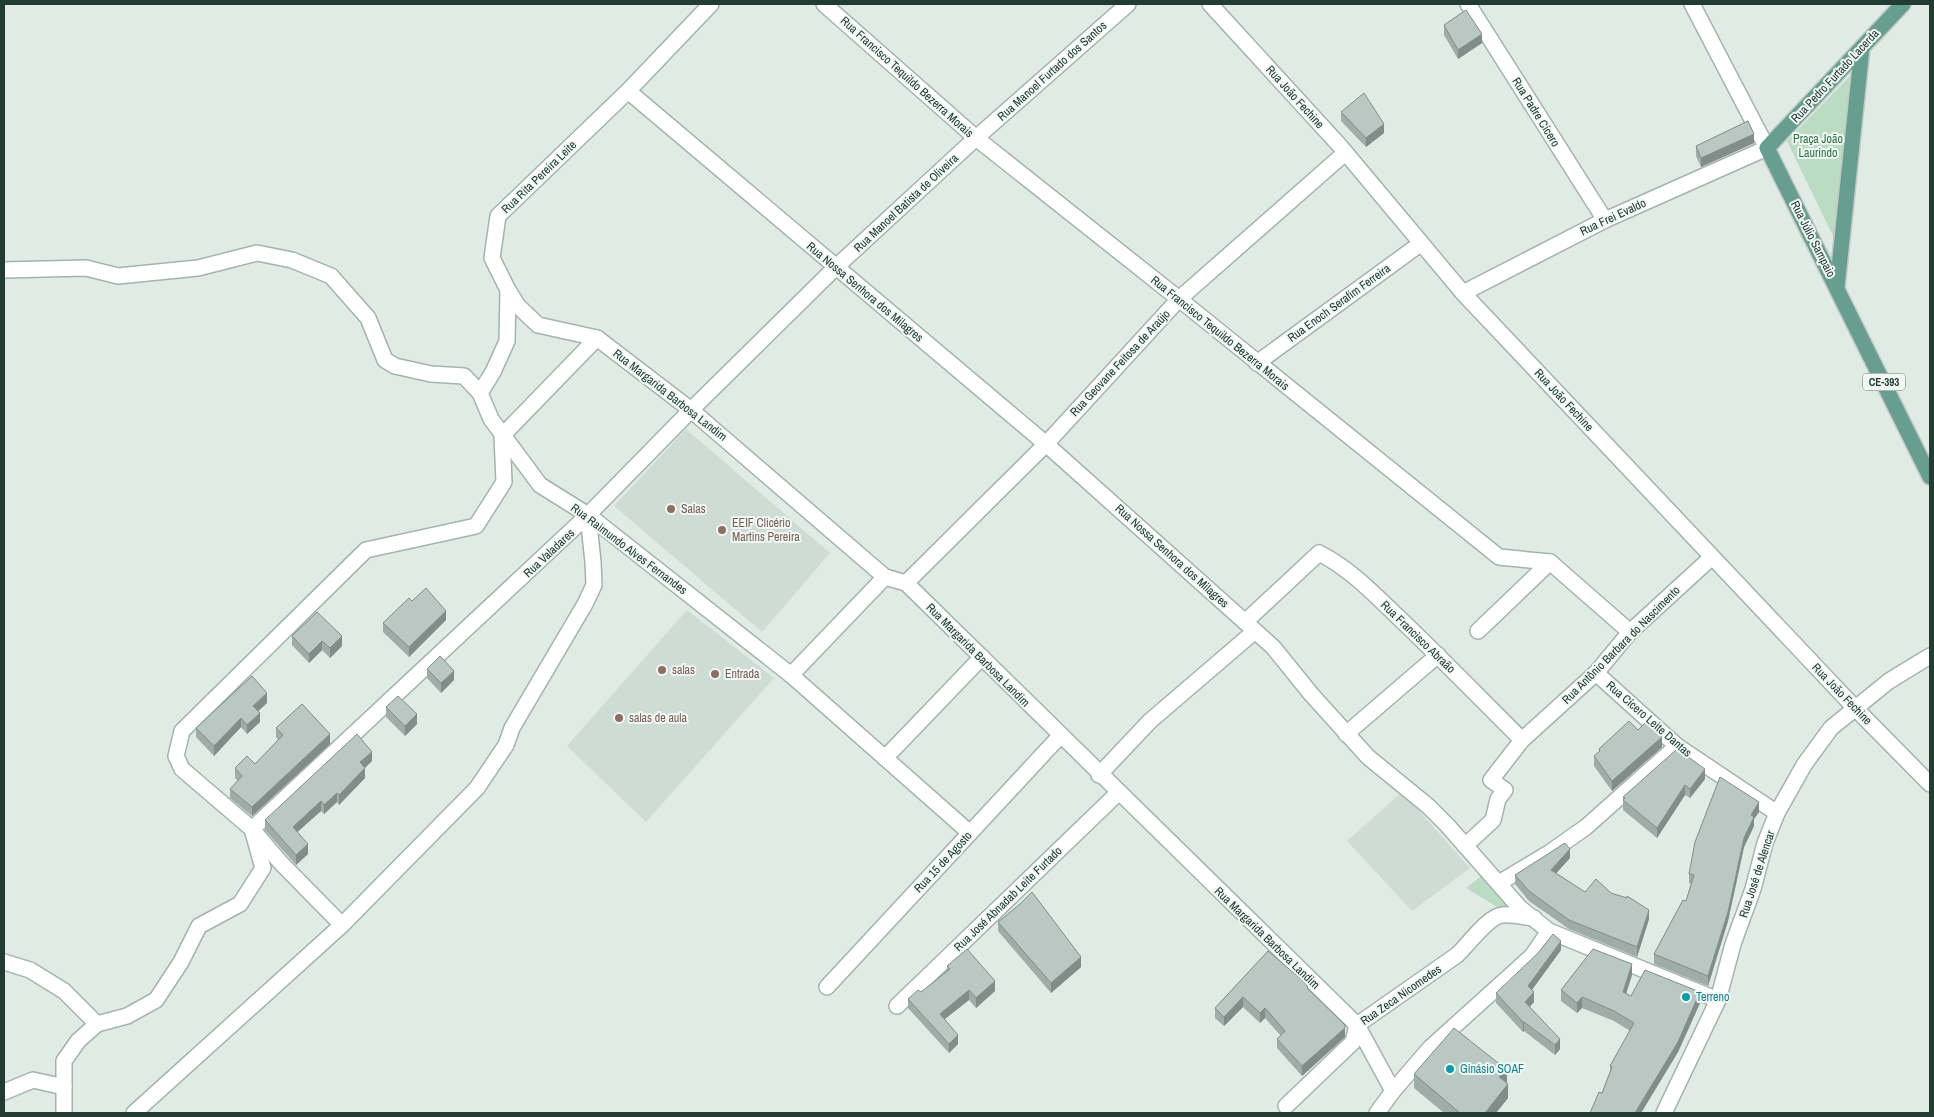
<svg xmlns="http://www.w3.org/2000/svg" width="1934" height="1117" font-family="'Archivo Narrow',sans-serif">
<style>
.built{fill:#cfdbd5}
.green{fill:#bbdbc3}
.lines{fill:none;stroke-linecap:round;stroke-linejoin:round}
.minor-casing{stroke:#a4b3ad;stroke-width:18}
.major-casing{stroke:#c1c8c6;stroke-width:18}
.minor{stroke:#fff;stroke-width:15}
.major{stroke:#679e8f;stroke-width:15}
.wall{fill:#9faca7}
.shaded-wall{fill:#828c88}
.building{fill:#b9c8c2;stroke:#828c88}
.education-dot{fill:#8d6e63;stroke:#f1f8f4;stroke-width:2}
.culture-dot{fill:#0f9aa8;stroke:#f1f8f4;stroke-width:2}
.labels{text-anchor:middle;stroke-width:4;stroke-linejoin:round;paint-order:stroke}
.shield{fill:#f1f8f4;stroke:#60746d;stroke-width:1}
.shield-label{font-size:11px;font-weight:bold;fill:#223b33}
.street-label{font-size:12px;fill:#223b33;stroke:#f1f8f4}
.park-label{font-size:12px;fill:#2e7046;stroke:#f1f8f4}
.education-label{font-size:12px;fill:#785e54;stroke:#f1f8f4;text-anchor:start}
.culture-label{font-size:12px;fill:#0d838f;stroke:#f1f8f4;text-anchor:start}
</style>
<rect width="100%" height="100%" fill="#e1ebe6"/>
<g class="built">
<polygon points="686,429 830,553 762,632 614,506"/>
<polygon points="687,610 774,678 646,822 567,746"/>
<polygon points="1402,792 1470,868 1412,911 1347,841"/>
</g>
<g class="green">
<polygon points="1850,76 1835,240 1787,141"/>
<polygon points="1483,875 1510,906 1507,913 1466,888"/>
</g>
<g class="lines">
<g class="minor-casing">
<g id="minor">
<polyline points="824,4 976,138 1179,299 1499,557 1550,562 1630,632"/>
<polyline points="1210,4 1340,146 1463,293 1855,708 1930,784"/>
<polyline points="1468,4 1605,220"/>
<polyline points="628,91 1046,444 1273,647 1311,694 1368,757 1428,806 1447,825 1520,908 1549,931 1718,1000"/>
<polyline points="4,270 86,268 118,276 198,268 257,253 292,260 331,276 368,318 385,360 395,366 431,374 464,376 480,393 491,419 540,485 588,515 791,675 970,833"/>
<polyline points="508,290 518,306 538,325 597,338 691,410 885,577 906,583 1357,1025 1393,1091"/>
<polyline points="1463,293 1605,220 1767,148 1692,4"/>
<polyline points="1257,363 1420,244"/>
<polyline points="480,393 493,372 507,341 508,290 492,258 498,216 628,91 711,4"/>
<polyline points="906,583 1046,444 1179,299 1345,153"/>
<path d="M1245,622l74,-69c30,15 54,40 77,62 43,41 84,83 126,125"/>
<polyline points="1478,631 1550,562"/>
<polyline points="1596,673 1677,746 1777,813"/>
<polyline points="791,675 885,577"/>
<polyline points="1346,734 1438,655"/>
<polyline points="885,758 982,657"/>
<polyline points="1099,775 1150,721 1255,631"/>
<polyline points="1465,846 1493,820 1498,799 1505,790 1491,780 1522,740 1596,673 1630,632 1712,557"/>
<polyline points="1499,883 1549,853 1586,827 1677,746"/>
<polyline points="342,925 281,863 252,829 182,769 176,756 182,731 366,550 476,526 504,482 502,436 597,338"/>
<polyline points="4,962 30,970 64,991 97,1024"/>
<polyline points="827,987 1060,736"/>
<polyline points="897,1006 1118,793"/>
<polyline points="4,1092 33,1080 64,1087"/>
<path d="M1286,1106l67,-64 4,-17 100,-70c11,-10 32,-40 46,-40 10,-1 21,2 31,3"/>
<polyline points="64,1113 64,1061 78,1041 97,1024 127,1016 156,1000 181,962 199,926 240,904 263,868 252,829 588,515 691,410 836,267 976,138 1128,4"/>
<polyline points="134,1113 342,925 477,788 506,745 512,728 585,604 594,585 593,562 588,515"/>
<polyline points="1377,1113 1393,1091 1430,1048 1532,956 1549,931"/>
<polyline points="1664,1113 1718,1000 1733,944 1753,889 1765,843 1777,813 1804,765 1831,728 1889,681 1930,656"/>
</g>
</g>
<g class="major-casing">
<g id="major">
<polyline points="1903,4 1767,148 1930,477"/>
<polyline points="1837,287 1862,48"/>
</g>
</g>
<use href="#minor" class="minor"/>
<use href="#major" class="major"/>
</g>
<g class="wall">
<polygon points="1444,25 1482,43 1458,59 1444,35"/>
<polygon points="1341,112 1384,133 1366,147 1341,121"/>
<polygon points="1754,143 1701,167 1696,156 1696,146"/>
<polygon points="412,601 446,620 409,657 383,632 383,623"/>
<polygon points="317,612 342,646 330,658 322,650 309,663 292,645 292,636"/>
<polygon points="427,669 454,680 441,693 427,678"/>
<polygon points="267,703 258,711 260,722 247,734 241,727 214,756 196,737 196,728"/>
<polygon points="386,707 417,724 405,736 386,717"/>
<polygon points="276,728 330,744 252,816 230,798 230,789 238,781 235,778 235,768 255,764 278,740 276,737"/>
<polygon points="1638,730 1662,747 1612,791 1594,766 1594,756 1599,752 1599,749"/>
<polygon points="372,761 365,768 365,778 339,805 337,802 324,814 321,811 297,832 308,854 296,865 265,830 265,820"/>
<polygon points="1705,779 1690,798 1685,795 1657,838 1623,810 1623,797"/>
<polygon points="1759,812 1754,819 1754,826 1744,847 1728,921 1708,986 1654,964 1654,954 1686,901 1691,884 1689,883 1689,874"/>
<polygon points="1570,858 1556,873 1585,892 1611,893 1649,919 1637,957 1569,929 1529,901 1515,884 1515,875"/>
<polygon points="1020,904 1081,967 1051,993 998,931 998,922"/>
<polygon points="1561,950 1532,990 1534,1002 1530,1007 1560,1049 1555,1055 1524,1031 1523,1032 1496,1003 1496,993"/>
<polygon points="1268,951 1308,990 1345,1034 1345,1037 1302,1076 1277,1048 1277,1039 1281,1036 1265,1018 1260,1023 1243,1007 1224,1026 1215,1018 1215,1008"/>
<polygon points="947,966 995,991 976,1008 969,1000 944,1019 958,1044 949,1053 908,1008 908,999 921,992 947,971"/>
<polygon points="1632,975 1626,994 1631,996 1700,1003 1678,1052 1641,1113 1590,1113 1602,1093 1610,1072 1610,1066 1630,1031 1614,1021 1582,1008 1577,1013 1561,1001 1561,990"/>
<polygon points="1414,1074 1507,1083 1508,1098 1496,1113 1444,1113 1414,1088"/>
</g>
<g class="shaded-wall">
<polygon points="1482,34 1482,43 1458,59 1458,50"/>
<polygon points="1384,124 1384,133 1366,147 1366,138"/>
<polygon points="1754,134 1754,143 1701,167 1701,158"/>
<polygon points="446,611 446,620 409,657 409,647"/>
<polygon points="342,636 342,646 330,658 330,648"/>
<polygon points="322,641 322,650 309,663 309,654"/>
<polygon points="454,671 454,680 441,693 441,683"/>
<polygon points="267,693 267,703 253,716 253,706"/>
<polygon points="260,713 260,722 247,734 247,725"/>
<polygon points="417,714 417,724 405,736 405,726"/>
<polygon points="241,718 241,727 214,756 214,746"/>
<polygon points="330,734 330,744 252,816 252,807"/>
<polygon points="1662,737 1662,747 1612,791 1612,781"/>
<polygon points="372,752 372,761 360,772 360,762"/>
<polygon points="365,768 365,778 339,805 339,795"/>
<polygon points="1705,769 1705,779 1690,798 1690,789"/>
<polygon points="1685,785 1685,795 1657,838 1657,828"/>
<polygon points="337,793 337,802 324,814 324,805"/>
<polygon points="321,801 321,811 293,836 293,827"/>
<polygon points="1759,802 1759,812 1754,819 1754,826 1744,847 1728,921 1708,986 1708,976 1744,838 1751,815"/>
<polygon points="308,844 308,854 296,865 296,855"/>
<polygon points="1570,849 1570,858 1551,879 1551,870"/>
<polygon points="1649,910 1649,919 1637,957 1637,947"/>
<polygon points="1561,941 1561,950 1528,995 1528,986"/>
<polygon points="1081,957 1081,967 1051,993 1051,983"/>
<polygon points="1632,964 1632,975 1623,1003 1623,992"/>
<polygon points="995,981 995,991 976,1008 976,998"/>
<polygon points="969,990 969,1000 940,1023 940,1014"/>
<polygon points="1534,992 1534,1002 1525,1011 1525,1002"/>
<polygon points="1700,992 1700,1003 1678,1052 1641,1113 1635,1113"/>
<polygon points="1243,997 1243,1007 1224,1026 1224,1017"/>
<polygon points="1582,997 1582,1008 1577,1013 1577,1003"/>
<polygon points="1265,1008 1265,1018 1260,1023 1260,1013"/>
<polygon points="1523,1022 1524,1022 1524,1031 1523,1032"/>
<polygon points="1345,1025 1345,1037 1302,1076 1302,1066"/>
<polygon points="958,1035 958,1044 949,1053 949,1044"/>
<polygon points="1560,1039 1560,1049 1555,1055 1555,1045"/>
<polygon points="1507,1070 1507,1083 1499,1077"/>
<polygon points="1508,1084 1508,1098 1496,1113 1485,1113"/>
</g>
<g class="building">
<polygon points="1466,10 1482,34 1458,50 1444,25"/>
<polygon points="1364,93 1384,124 1366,138 1341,112"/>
<polygon points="1748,121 1754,134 1701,158 1696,146"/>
<polygon points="426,588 446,611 409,647 383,623 409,598 412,601"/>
<polygon points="317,612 342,636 330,648 322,641 309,654 292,636"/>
<polygon points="440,656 454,671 441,683 427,669"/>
<polygon points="252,676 267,693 253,706 260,713 247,725 241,718 214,746 196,728"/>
<polygon points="398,696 417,714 405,726 386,707"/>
<polygon points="302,704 330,734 252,807 230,789 242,776 235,768 247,756 255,764 283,735 276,728"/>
<polygon points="1629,721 1638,730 1646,722 1662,737 1612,781 1594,756 1600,751 1599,749"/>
<polygon points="357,734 372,752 360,762 365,768 339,795 337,793 324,805 321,801 293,827 308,844 296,855 265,820"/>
<polygon points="1677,749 1705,769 1690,789 1685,785 1657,828 1623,800 1625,798 1623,797"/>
<polygon points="1720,777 1759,802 1751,815 1754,817 1744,838 1728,912 1708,976 1654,954 1683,900 1686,901 1694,875 1689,874 1695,842"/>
<polygon points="1565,843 1570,849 1551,870 1585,892 1596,879 1611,893 1627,898 1627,896 1649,910 1637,947 1569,920 1529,891 1515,875"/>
<polygon points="1032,892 1081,957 1051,983 998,922 1020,904"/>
<polygon points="1553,934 1561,941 1528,986 1534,992 1525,1002 1560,1039 1555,1045 1524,1022 1523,1022 1496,993 1538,953"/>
<polygon points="967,949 995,981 976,998 969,990 940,1014 958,1035 949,1044 908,999 918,990 921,992 950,969 947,966"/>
<polygon points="1593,949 1632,964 1623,992 1631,996 1645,970 1700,992 1678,1042 1635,1113 1590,1113 1599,1092 1602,1093 1612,1067 1610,1066 1634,1023 1614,1011 1582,997 1577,1003 1561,990"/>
<polygon points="1268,951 1302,980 1308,987 1307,988 1345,1025 1345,1028 1302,1066 1277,1039 1285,1031 1265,1008 1260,1013 1243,997 1224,1017 1215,1008"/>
<polygon points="1454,1028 1507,1070 1499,1077 1508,1084 1485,1113 1460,1113 1414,1074"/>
</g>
<g class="education-dot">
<circle cx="671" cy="509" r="5"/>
<circle cx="722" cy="530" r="5"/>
<circle cx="662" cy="670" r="5"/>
<circle cx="715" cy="674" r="5"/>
<circle cx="619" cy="718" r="5"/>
</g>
<g class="culture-dot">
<circle cx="1686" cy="997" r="5"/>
<circle cx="1450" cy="1069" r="5"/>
</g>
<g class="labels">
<rect class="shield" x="1863" y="373.5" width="42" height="17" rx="4"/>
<g class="shield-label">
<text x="1884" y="386">CE-393</text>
</g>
<g class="street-label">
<text transform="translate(1052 71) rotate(-42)" y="4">Rua Manoel Furtado dos Santos</text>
<text transform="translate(1835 76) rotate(-47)" y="4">Rua Pedro Furtado Lacerda</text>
<text transform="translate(907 77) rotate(42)" y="4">Rua Francisco Tequildo Bezerra Morais</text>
<text transform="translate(1295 97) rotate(48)" y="4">Rua João Fechine</text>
<text transform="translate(1536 112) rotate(58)" y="4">Rua Padre Cícero</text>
<text transform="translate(539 177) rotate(-44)" y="4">Rua Rita Pereira Leite</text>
<text transform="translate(906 203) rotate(-43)" y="4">Rua Manoel Batista de Oliveira</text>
<text transform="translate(1613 217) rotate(-25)" y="4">Rua Frei Evaldo</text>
<text transform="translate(1813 239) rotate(63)" y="4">Rua Júlio Sampaio</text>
<text transform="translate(865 292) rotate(40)" y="4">Rua Nossa Senhora dos Milagres</text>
<text transform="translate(1339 303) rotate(-36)" y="4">Rua Enoch Serafim Ferreira</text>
<text transform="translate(1220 333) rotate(39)" y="4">Rua Francisco Tequildo Bezerra Morais</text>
<text transform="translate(1120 363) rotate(-47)" y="4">Rua Geovane Feitosa de Araújo</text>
<text transform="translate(670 395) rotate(38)" y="4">Rua Margarida Barbosa Landim</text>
<text transform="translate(1564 400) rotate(47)" y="4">Rua João Fechine</text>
<text transform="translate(629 549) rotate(37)" y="4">Rua Raimundo Alves Fernandes</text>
<text transform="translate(549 553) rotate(-43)" y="4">Rua Valadares</text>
<text transform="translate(1172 556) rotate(42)" y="4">Rua Nossa Senhora dos Milagres</text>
<text transform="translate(1418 637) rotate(44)" y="4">Rua Francisco Abraão</text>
<text transform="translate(1621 645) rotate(-45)" y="4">Rua Antônio Barbara do Nascimento</text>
<text transform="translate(978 655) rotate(45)" y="4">Rua Margarida Barbosa Landim</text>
<text transform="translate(1842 694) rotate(46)" y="4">Rua João Fechine</text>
<text transform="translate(1649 719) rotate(41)" y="4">Rua Cícero Leite Dantas</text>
<text transform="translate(943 862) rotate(-47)" y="4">Rua 15 de Agosto</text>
<text transform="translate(1757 874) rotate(-72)" y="4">Rua José de Alencar</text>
<text transform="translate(1008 899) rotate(-44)" y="4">Rua José Abnadab Leite Furtado</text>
<text transform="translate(1267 938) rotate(44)" y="4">Rua Margarida Barbosa Landim</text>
<text transform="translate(1401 995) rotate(-35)" y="4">Rua Zeca Nicomedes</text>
</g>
<g class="park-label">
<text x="1818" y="143">Praça João<tspan x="1818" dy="14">Laurindo</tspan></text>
</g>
<g class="education-label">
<text x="681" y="513">Salas</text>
<text x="732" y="527">EEIF Clicério<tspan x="732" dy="14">Martins Pereira</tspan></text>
<text x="672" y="674">salas</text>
<text x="725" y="678">Entrada</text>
<text x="629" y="722">salas de aula</text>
</g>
<g class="culture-label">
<text x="1696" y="1001">Terreno</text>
<text x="1460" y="1073">Ginásio SOAF</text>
</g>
</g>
<rect width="1934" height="1117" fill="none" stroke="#223b33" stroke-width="10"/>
</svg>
